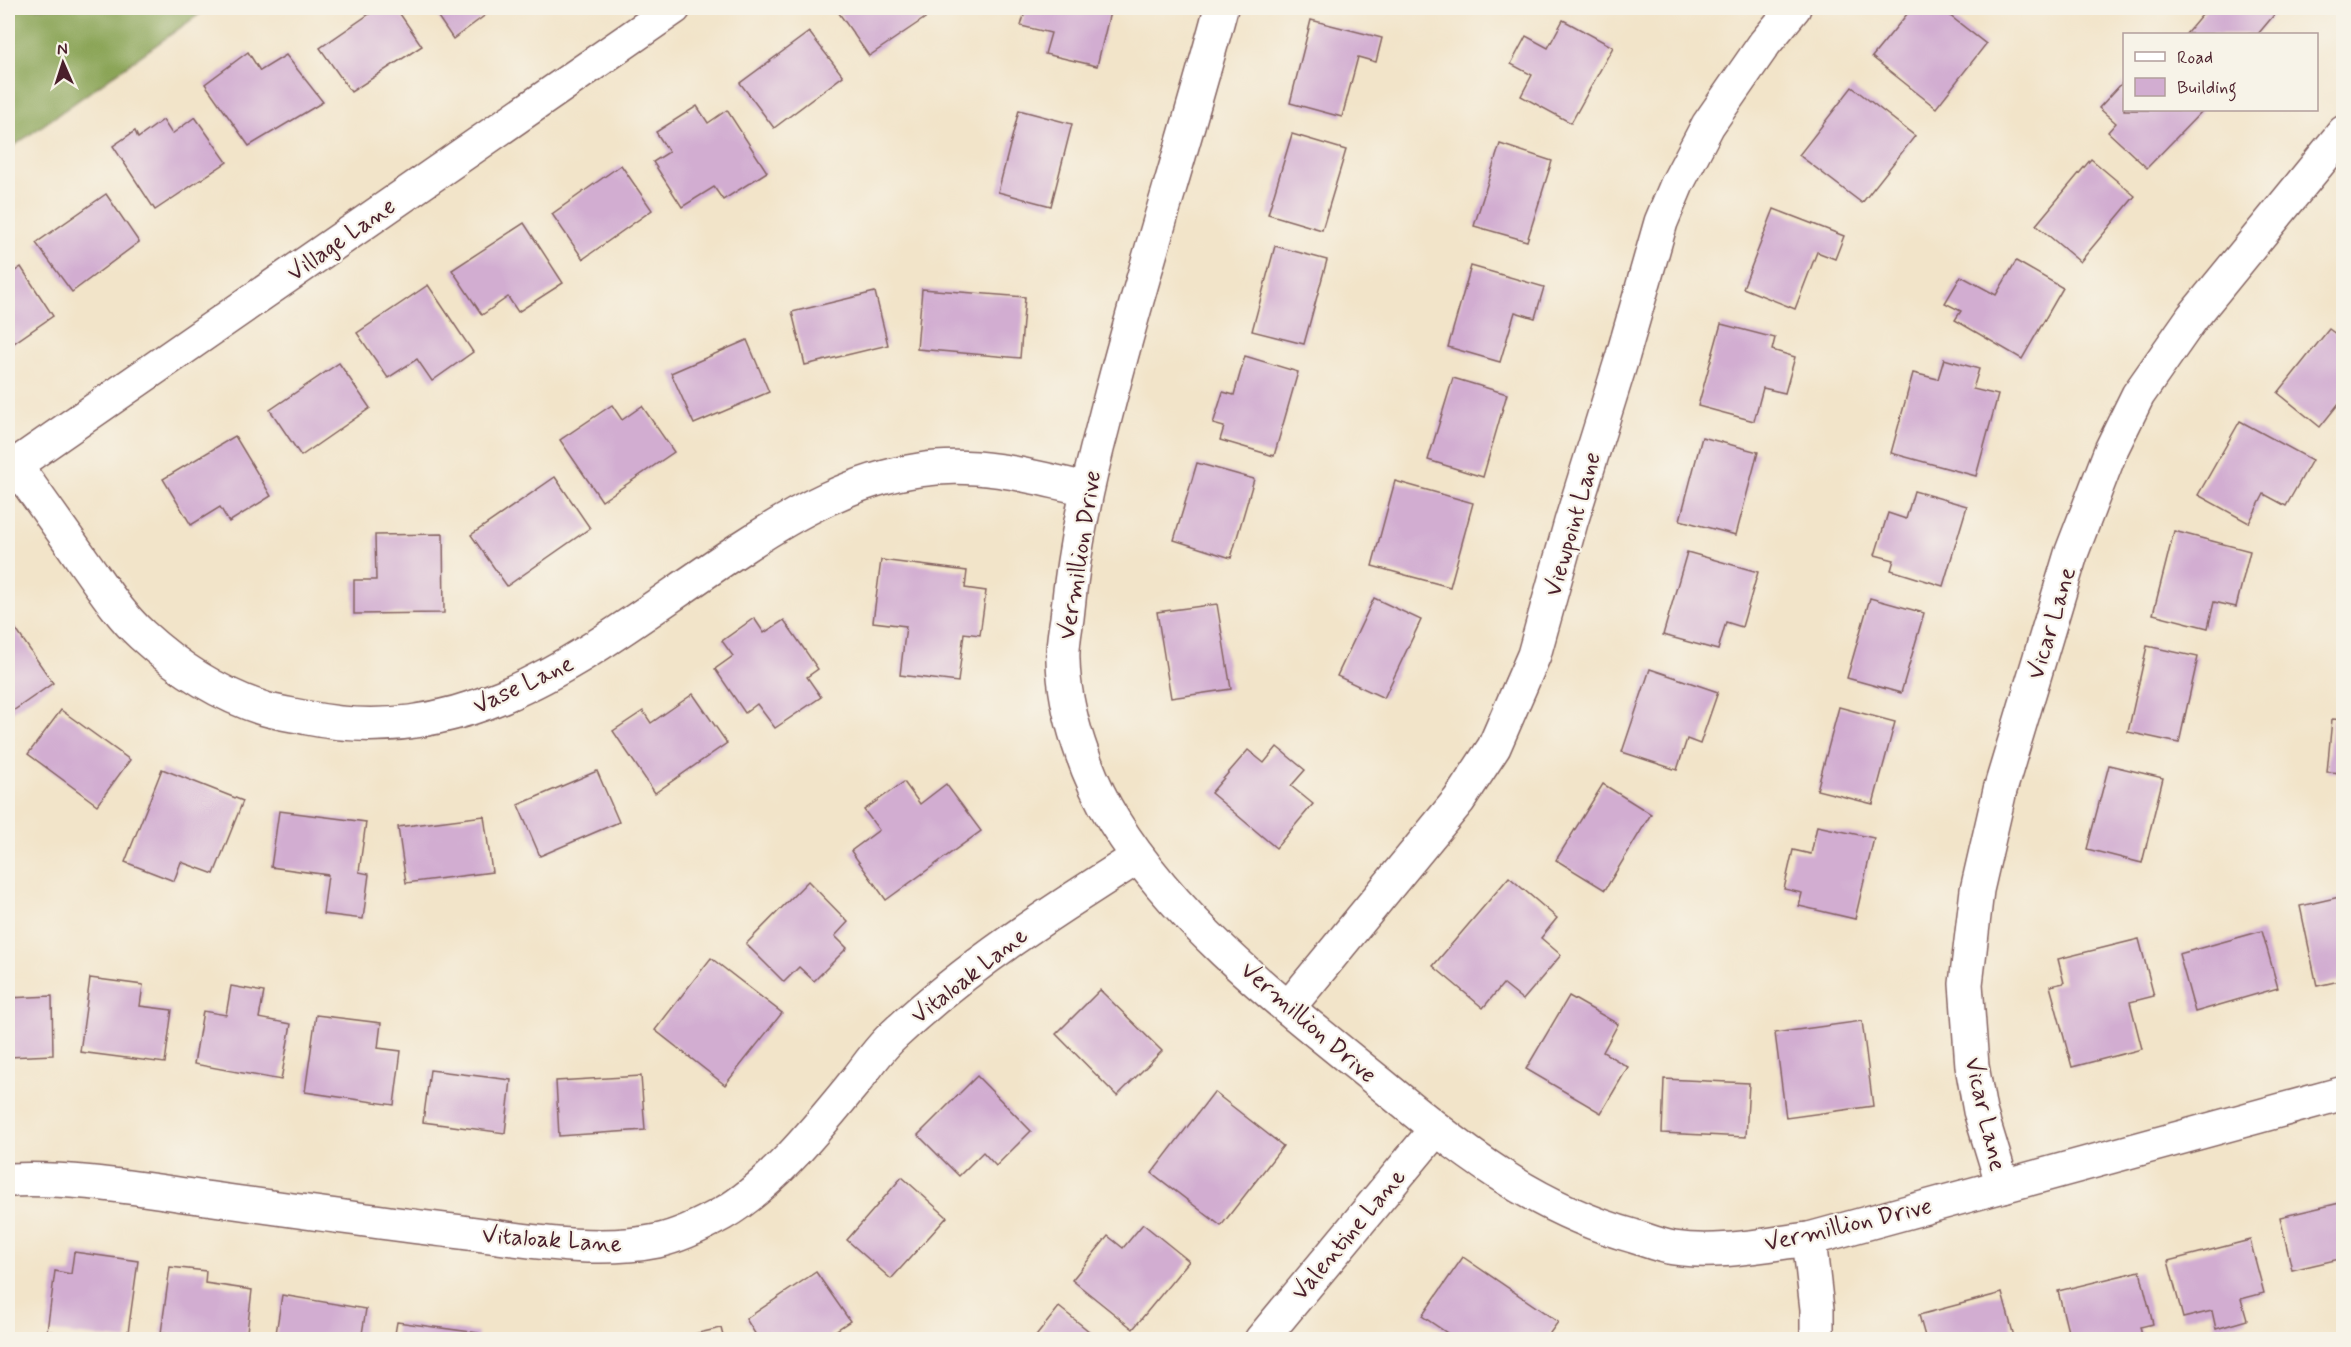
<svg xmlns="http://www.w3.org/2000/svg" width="2351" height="1347" font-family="Mynerve,sans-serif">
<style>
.forest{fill:#8aa456;stroke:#6a6240;stroke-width:1.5}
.building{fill:#d2add1}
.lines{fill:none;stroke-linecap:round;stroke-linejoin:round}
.street-casing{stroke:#856462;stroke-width:36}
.street{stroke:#fff;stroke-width:33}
.labels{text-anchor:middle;stroke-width:4.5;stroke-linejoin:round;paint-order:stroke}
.street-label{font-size:24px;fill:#4a1f2b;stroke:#f7f3e8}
</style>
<rect width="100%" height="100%" fill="#f7f3e8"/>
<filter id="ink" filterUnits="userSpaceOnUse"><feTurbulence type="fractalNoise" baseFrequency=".0167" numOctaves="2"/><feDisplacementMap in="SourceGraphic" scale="12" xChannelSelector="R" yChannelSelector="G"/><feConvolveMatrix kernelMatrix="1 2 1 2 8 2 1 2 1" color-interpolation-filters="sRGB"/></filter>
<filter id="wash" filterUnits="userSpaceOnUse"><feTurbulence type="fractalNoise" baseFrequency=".008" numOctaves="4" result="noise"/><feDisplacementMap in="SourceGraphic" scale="24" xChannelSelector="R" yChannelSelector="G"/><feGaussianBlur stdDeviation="1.35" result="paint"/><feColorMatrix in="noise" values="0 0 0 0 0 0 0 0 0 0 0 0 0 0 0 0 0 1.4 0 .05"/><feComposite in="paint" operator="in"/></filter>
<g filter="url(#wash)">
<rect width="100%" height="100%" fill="#f2e4c9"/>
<polygon class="forest" points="8,8 208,8 8,150"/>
<g id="blocks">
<g class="building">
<polygon points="378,8 396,8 422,46 351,92 320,48"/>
<polygon points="432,8 495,8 453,39"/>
<polygon points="839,8 935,8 937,10 869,56 836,9"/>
<polygon points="1026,8 1111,8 1097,66 1045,54 1051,33 1021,26"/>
<polygon points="1912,8 1940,8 1986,44 1936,108 1872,57"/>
<polygon points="2208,8 2265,8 2274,15 2258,34 2186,34"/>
<polygon points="1311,20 1382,38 1376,62 1358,57 1342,117 1290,103"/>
<polygon points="1563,20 1613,47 1571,123 1521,96 1532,75 1511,64 1526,36 1548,48"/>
<polygon points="809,32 843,76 774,128 740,83"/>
<polygon points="248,52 260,71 286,55 323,102 249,146 205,84"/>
<polygon points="2124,81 2124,110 2203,110 2147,168 2108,132 2116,123 2099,108"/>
<polygon points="1852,87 1915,136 1862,203 1799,155"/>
<polygon points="697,106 708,123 727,110 767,172 723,200 714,187 682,207 653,162 669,152 656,132"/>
<polygon points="1019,110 1072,124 1051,206 998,192"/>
<polygon points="195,117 227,162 155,210 113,146 135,131 138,138 163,120 172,134"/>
<polygon points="1292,134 1346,150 1322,230 1268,214"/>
<polygon points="1500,144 1552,161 1527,241 1474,226"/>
<polygon points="2091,159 2135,196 2080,262 2036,225"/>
<polygon points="621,165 652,210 583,259 552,214"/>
<polygon points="106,194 139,242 72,292 36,243"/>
<polygon points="1774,209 1844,236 1835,259 1817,252 1795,309 1743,288"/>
<polygon points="524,223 563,283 518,312 508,297 482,315 452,270"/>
<polygon points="1275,246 1327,260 1304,344 1252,331"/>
<polygon points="2016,261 2063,288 2022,359 1955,320 1961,311 1945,303 1961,276 1996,295"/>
<polygon points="1471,266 1544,287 1535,318 1515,312 1500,362 1448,347"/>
<polygon points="21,267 53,316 8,347 8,276"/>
<polygon points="428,285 473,352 432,381 417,359 388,378 357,333"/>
<polygon points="922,289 1025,297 1020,358 917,349"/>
<polygon points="875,292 888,345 805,365 792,312"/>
<polygon points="1721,324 1775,338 1772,350 1795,357 1785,393 1763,388 1754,421 1698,406"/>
<polygon points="2329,329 2344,340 2344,397 2320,427 2278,393"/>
<polygon points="747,340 769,392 694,424 671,373"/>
<polygon points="1245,356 1298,372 1274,456 1220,440 1224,427 1213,424 1223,392 1234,395"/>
<polygon points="1944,359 1979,369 1973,389 1998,395 1976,476 1891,453 1913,373 1938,379"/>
<polygon points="339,363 370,408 301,456 270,410"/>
<polygon points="1453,378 1507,394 1483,477 1428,460"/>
<polygon points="612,405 622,420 642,406 674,452 602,501 560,440"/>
<polygon points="2240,421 2312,460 2286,506 2264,494 2249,523 2198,495"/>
<polygon points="235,436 271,496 229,522 220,507 191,525 163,479"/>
<polygon points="1702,437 1758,452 1736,535 1680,520"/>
<polygon points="1197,463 1254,479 1231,558 1174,540"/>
<polygon points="555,477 590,528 507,586 471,535"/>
<polygon points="1395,481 1473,503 1450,587 1372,566"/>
<polygon points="1914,491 1967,506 1943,586 1891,570 1894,560 1875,555 1888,513 1906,519"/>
<polygon points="2174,531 2250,551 2236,607 2214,602 2208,628 2153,614"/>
<polygon points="443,534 444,613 354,614 354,580 376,580 375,535"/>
<polygon points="1687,552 1758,572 1742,627 1726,622 1718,650 1663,635"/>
<polygon points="881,560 967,571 965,588 986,591 980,635 964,633 958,682 900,675 906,626 873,622"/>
<polygon points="1374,598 1421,620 1384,698 1337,676"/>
<polygon points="1870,598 1924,613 1901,693 1847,678"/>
<polygon points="1217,604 1231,689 1171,698 1157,612"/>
<polygon points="8,618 53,683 10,713 8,710"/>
<polygon points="754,618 764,633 784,620 818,669 807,677 821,697 775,728 757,704 745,713 715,669 733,656 722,641"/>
<polygon points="2147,646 2198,657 2179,743 2128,732"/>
<polygon points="1650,669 1718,692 1700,744 1687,739 1677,770 1622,752"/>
<polygon points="693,694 727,743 655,793 613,731 643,711 651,723"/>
<polygon points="1839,707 1895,722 1873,804 1817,790"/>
<polygon points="61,710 130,760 97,805 28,754"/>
<polygon points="2332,719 2344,720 2344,773 2327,772"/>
<polygon points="1277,747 1305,770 1291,786 1313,804 1276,848 1211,793 1248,750 1264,763"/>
<polygon points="2109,765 2163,778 2142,863 2087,849"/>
<polygon points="162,769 243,801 214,874 181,862 174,881 125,862"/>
<polygon points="597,771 619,822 540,856 518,805"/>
<polygon points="904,782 920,804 946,784 981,831 886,900 851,851 879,830 864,810"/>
<polygon points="1603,784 1651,814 1605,890 1556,860"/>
<polygon points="279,811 366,822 359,872 369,874 363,919 323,914 328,875 271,867"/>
<polygon points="484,816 492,872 406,883 398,827"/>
<polygon points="1817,826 1874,838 1855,919 1799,906 1802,893 1784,889 1793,850 1811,854"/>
<polygon points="1509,877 1557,918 1541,938 1561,955 1523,1000 1503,984 1483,1008 1433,966"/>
<polygon points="808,881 848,922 835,936 847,948 814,981 799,967 784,982 746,944"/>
<polygon points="2344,896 2344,980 2317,986 2300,906"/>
<polygon points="2262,931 2278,988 2195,1012 2179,954"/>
<polygon points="2139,939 2154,996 2130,1002 2142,1049 2072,1067 2050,986 2064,983 2058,959"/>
<polygon points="711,958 782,1013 725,1085 655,1030"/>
<polygon points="90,978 143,985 140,1006 172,1010 165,1063 80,1052"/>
<polygon points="231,986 264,992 259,1018 291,1024 281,1080 194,1064 203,1011 226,1015"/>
<polygon points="1100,990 1162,1051 1117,1096 1056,1034"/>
<polygon points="52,996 53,1055 8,1057 8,998"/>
<polygon points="1569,996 1618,1024 1603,1052 1628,1067 1601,1113 1526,1069"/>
<polygon points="316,1015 381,1023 378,1048 401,1051 394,1105 305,1092"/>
<polygon points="1862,1021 1873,1106 1786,1118 1775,1033"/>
<polygon points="430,1070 511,1080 505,1133 423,1122"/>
<polygon points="641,1076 645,1130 559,1136 556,1081"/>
<polygon points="977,1076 1031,1131 996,1166 983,1152 959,1176 918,1135"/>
<polygon points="1664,1079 1749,1083 1746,1137 1662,1133"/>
<polygon points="1214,1092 1283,1146 1221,1226 1152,1173"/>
<polygon points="902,1177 947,1217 891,1279 847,1240"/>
<polygon points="2344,1202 2344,1258 2292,1270 2280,1217"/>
<polygon points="1143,1224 1189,1261 1133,1329 1072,1280 1108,1236 1123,1248"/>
<polygon points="2250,1240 2264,1293 2241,1299 2247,1320 2216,1329 2212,1311 2183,1318 2168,1261"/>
<polygon points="74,1252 138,1261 127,1340 47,1331 55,1271 71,1274"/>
<polygon points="1463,1257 1558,1322 1545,1340 1451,1340 1453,1337 1422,1316"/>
<polygon points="170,1267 206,1271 205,1283 252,1290 246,1340 214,1340 161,1333"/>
<polygon points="2140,1271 2153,1324 2140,1327 2143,1340 2070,1340 2058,1291"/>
<polygon points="816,1272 850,1321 829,1335 832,1340 759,1340 746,1319"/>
<polygon points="2002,1293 2015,1340 1926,1340 1919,1315"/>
<polygon points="282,1295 366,1309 361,1340 275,1340"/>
<polygon points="1059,1307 1100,1340 1033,1340"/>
<polygon points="397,1322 478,1333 477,1340 394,1340"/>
<polygon points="721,1328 724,1340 672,1340 672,1339"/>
</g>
</g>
</g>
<g filter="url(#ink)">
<use href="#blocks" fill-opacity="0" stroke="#856462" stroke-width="1.5"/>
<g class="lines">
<g class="street-casing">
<g id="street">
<path d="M1221,8c-37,139 -83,277 -118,418 -17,63 -30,127 -36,192 -2,14 -5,28 -4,42 1,52 24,118 51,161 64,104 172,186 266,262 78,65 153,125 253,153 13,4 27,10 41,12 44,7 91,-4 135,-9l535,-146"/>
<path d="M15,465c23,32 46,64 69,97 18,25 35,52 58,73 35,32 78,60 123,74 14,4 29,6 43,9 174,36 300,-84 435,-171 53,-35 112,-68 176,-77 57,-9 113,6 167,19"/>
<polyline points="8,470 674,8"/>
<polyline points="1288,1008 1459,800 1494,747 1534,655 1571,522 1623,355 1661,222 1677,184 1708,125 1765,43 1794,8"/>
<path d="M8,1180c64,-3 127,8 191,17 85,12 169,24 254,34 65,8 140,23 204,10 23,-5 45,-16 65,-27 49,-28 96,-87 132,-131 13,-16 25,-35 41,-49 73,-69 158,-123 243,-177"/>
<polyline points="2003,1186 1980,1111 1972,1066 1966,984 1977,890 2000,790 2071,554 2111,450 2138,395 2192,318 2344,132"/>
<polyline points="1809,1239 1817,1309 1817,1340"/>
<polyline points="1261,1340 1436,1129"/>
</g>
</g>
<use href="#street" class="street"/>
</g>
</g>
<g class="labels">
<g class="street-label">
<text transform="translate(341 239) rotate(-35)" y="8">Village Lane</text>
<text transform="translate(1572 524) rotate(-74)" y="8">Viewpoint Lane</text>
<text transform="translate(1079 555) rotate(-81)" y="8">Vermillion Drive</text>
<text transform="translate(2051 623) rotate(-73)" y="8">Vicar Lane</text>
<text transform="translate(523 684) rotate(-25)" y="8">Vase Lane</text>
<text transform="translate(969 975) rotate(-38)" y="8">Vitaloak Lane</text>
<text transform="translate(1309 1022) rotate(41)" y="8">Vermillion Drive</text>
<text transform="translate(1986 1114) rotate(77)" y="8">Vicar Lane</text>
<text transform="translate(1848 1224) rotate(-13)" y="8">Vermillion Drive</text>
<text transform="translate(1348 1234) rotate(-50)" y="8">Valentine Lane</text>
<text transform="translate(552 1239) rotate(4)" y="8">Vitaloak Lane</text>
</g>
</g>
<rect width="2351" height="1347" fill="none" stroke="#f7f3e8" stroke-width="30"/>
<rect x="2123" y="33" width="195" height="78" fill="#f7f3e8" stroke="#b29e9c" stroke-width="1.5"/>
<rect x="2135" y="52" width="30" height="9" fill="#ffffff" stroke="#b29e9c" stroke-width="1.5"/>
<text x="2177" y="63" font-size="18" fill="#4a1f2b">Road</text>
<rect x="2135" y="78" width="30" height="18" fill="#d2add1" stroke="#b29e9c" stroke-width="1.5"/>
<text x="2177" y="93" font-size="18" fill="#4a1f2b">Building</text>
<g transform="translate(63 63) rotate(357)" stroke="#f7f3e8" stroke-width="4.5" paint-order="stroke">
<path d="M0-4.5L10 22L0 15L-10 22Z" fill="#4a1f2b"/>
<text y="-9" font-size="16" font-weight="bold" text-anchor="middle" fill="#4a1f2b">N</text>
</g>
</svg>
